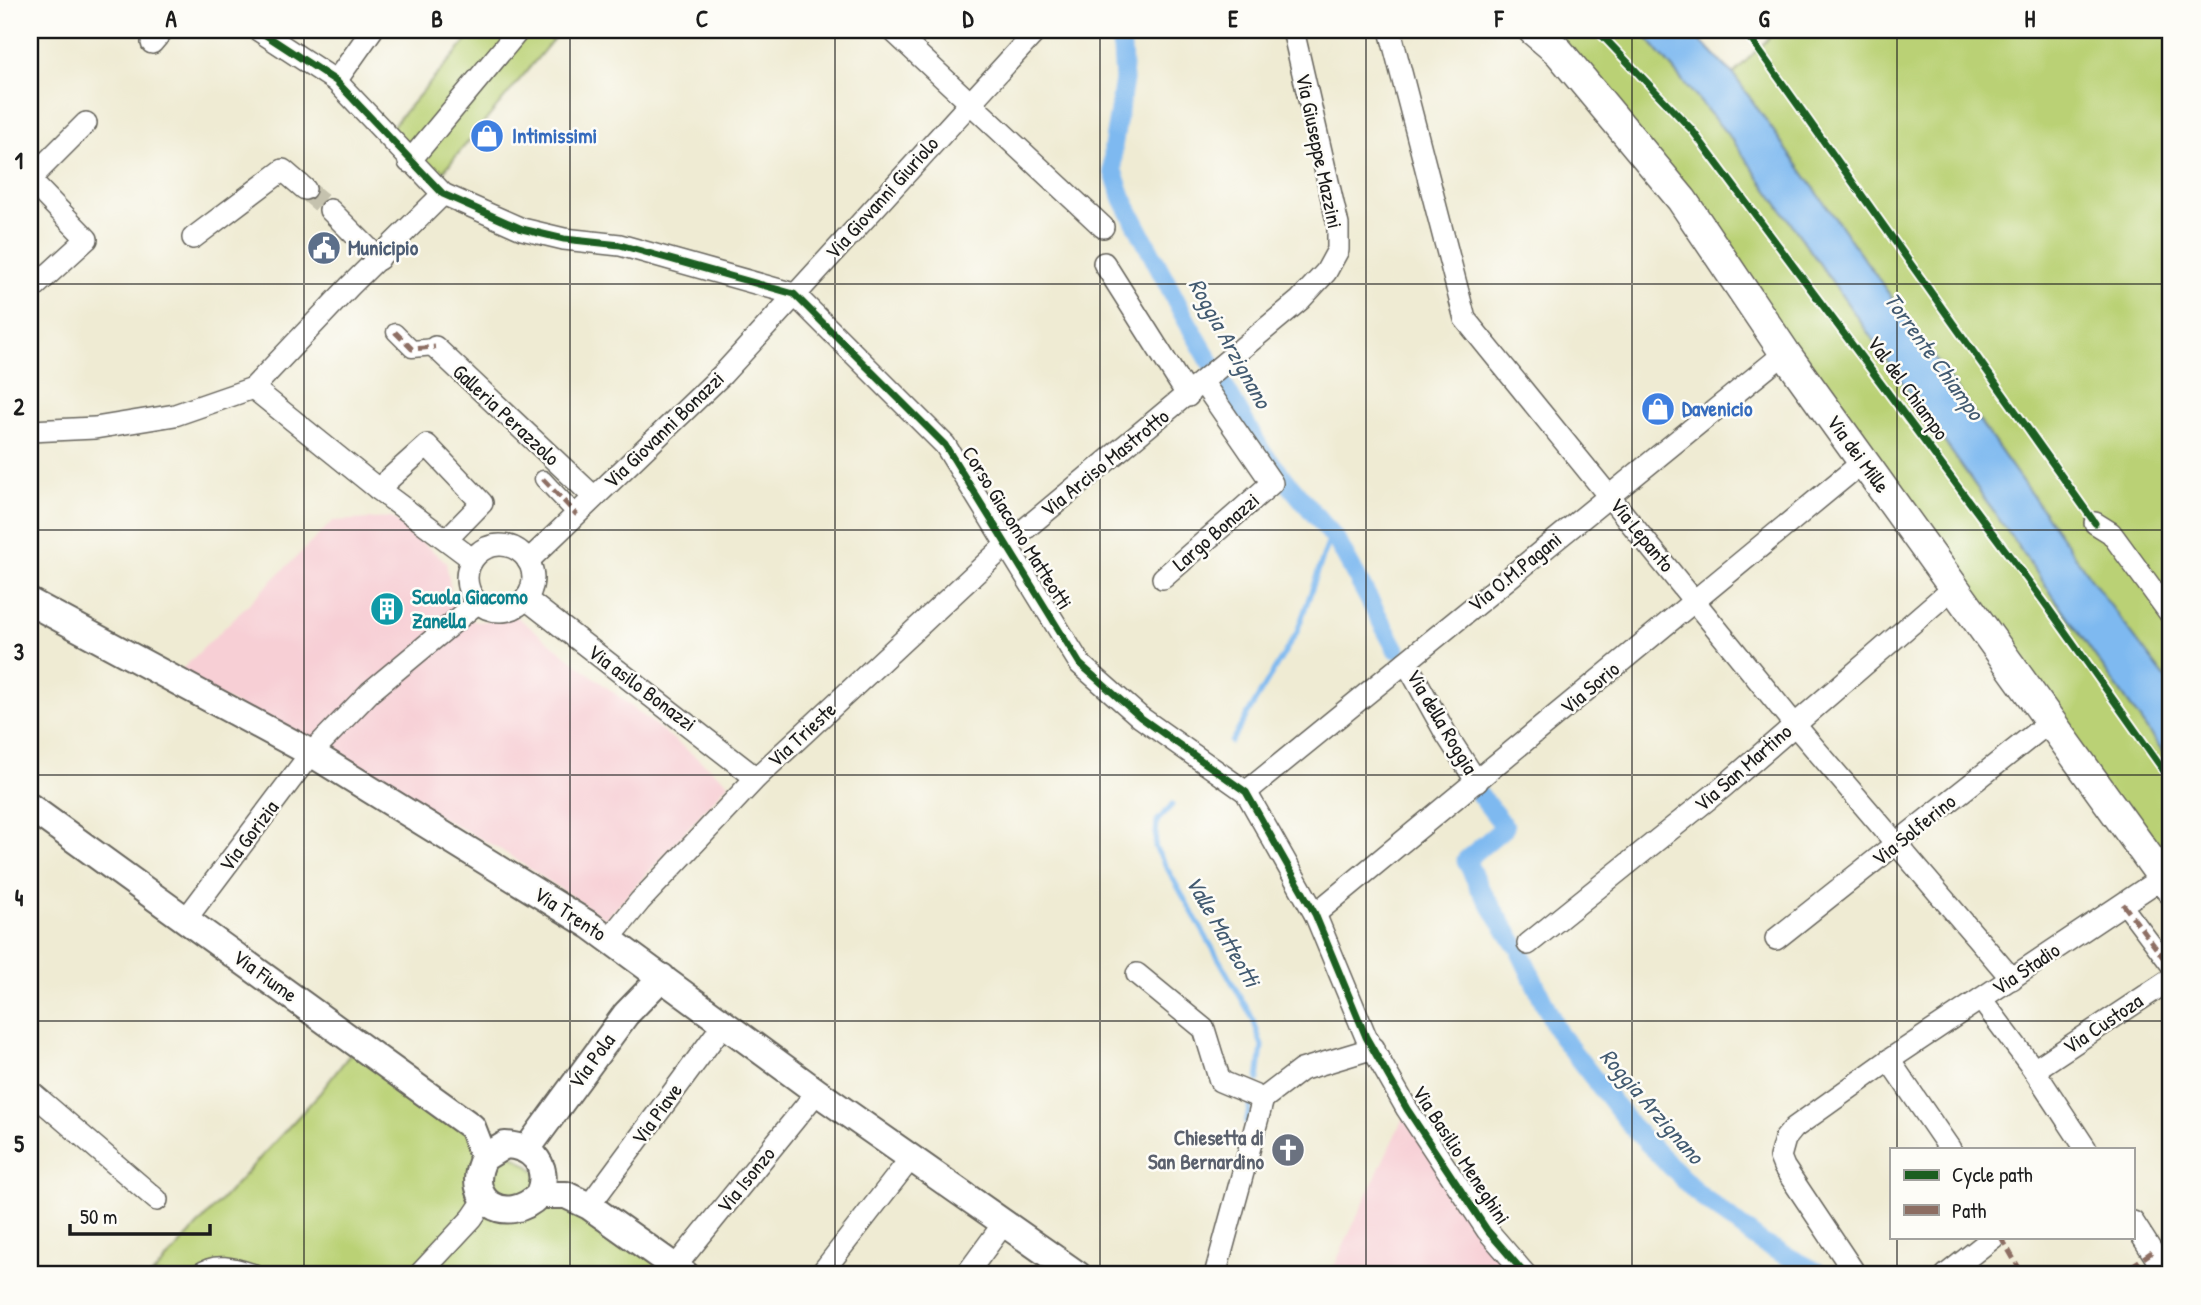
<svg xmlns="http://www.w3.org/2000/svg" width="2201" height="1305" font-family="'Patrick Hand',sans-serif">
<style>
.built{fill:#f7cfd5}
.green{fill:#bad175;stroke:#6b7648;stroke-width:2}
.water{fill:#7eb9f0;stroke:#4d6a86;stroke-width:2}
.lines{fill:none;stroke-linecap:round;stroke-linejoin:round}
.stream{stroke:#7eb9f0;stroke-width:5}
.canal{stroke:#7eb9f0;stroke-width:19}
.minor-tunnel{stroke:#c5c2ae;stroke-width:21;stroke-dasharray:21 10;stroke-linecap:butt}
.pedestrian-casing{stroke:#66645c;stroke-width:19}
.minor-casing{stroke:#66645c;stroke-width:24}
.tertiary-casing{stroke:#66645c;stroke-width:30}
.secondary-casing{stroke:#66645c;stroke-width:33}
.pedestrian{stroke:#fff;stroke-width:16}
.minor{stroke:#fff;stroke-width:21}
.tertiary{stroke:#fff;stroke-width:26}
.secondary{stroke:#fff;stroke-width:30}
.quiet{stroke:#8d6e63;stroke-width:5;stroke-dasharray:10 5;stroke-linecap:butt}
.cycleway-casing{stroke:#fdfcf7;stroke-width:11}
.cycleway{stroke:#1b5e20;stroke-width:7}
.grid{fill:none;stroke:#1c1c1c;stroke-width:2;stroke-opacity:0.55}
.labels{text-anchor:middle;stroke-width:5;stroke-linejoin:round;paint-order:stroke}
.shop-label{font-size:21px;font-weight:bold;fill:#366cbe;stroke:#fdfcf7;text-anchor:start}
.street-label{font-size:21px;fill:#1c1c1c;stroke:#fdfcf7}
.service-label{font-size:21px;font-weight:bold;fill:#4e5e75;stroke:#fdfcf7;text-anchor:start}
.culture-label{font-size:21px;font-weight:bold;fill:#0d838f;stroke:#fdfcf7;text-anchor:start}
.worship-label{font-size:21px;font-weight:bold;fill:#5b616d;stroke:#fdfcf7;text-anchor:end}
.water-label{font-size:23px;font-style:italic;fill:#435b71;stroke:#fdfcf7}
.neatline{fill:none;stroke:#1c1c1c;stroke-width:2.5}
.grid-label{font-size:23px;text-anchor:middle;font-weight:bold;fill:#1c1c1c}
</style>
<rect width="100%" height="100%" fill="#fdfcf7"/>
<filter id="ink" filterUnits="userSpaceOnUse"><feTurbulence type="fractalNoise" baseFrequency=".0143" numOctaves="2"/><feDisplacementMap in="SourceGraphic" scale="14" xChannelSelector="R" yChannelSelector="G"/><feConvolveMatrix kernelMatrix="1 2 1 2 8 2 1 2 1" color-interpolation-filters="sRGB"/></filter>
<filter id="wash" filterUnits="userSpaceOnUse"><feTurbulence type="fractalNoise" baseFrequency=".00686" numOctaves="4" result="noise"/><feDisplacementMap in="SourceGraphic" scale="28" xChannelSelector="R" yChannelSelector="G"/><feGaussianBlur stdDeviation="1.57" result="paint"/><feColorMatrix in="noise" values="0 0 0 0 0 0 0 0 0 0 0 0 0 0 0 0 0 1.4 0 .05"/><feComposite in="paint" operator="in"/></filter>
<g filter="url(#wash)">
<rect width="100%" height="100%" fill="#efebd3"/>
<g class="built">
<polygon points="392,518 446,562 455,614 478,622 516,616 729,783 606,919 501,850 178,673 333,521"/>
<polygon points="1407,1109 1526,1275 1330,1275"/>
</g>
<g class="green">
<polygon points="476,30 561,30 438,178 388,131"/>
<polygon points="1545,30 1640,30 1734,142 2171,764 2171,889"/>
<polygon points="1777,30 2171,30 2171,686 2107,601 1733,74"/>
<polygon points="358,1044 472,1127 686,1275 152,1275 319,1094"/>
</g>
<polygon class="water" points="1640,30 1690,30 1733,74 2107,601 2171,686 2171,764 1734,142"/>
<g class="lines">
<g class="stream">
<polyline points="1231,742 1297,632 1329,540"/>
<polyline points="1172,805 1157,821 1155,847 1253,1019 1262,1046 1258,1080"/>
<polyline points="1246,1123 1250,1105"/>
</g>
<g class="canal">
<polyline points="1117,30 1122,49 1124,80 1113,147 1113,171 1123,199 1184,316 1262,452 1337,541 1396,649"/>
<polyline points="1480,795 1505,827 1466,860 1479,887 1515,944"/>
<polyline points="1521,954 1559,1034 1631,1126 1696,1192 1762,1243 1823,1275"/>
</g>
</g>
</g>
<g filter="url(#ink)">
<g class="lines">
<polyline class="minor-tunnel" points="305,189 330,210"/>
<g class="pedestrian-casing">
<g id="pedestrian">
<polyline points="395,332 412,349 435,347"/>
<polyline points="543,479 577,515"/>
<polyline points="2123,904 2171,968"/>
</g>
</g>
<g class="minor-casing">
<g id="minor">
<polyline points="258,30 336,81 443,194 522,229 564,239 620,245 794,294 945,445 1080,664 1140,717 1246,792 1315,914 1366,1037 1407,1109 1487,1230 1526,1275"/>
<polyline points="892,30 1103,227"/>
<polyline points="1390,30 1465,319 1794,724 2012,979"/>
<polyline points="152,43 163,30"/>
<polyline points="336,81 372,30"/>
<polyline points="409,162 519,30"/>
<polyline points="30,179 86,123"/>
<polyline points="30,180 87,239 30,291"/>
<polyline points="330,210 379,259"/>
<polyline points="193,238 283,170 305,189"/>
<polyline points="1104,263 1188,396"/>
<polyline points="435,347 594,497"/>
<polyline points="253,388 378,489 472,559"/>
<polyline points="30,431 95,428 175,415 253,388 350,286 443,194"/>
<polyline points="378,489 427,445 482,503 447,539"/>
<polyline points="2095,523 2111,533 2171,615"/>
<circle cx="500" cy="578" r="33"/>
<polyline points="528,561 723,374 1037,30"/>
<polyline points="1163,578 1272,483 1203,383"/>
<polyline points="526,599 756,778"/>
<polyline points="1406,662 1446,734 1477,782"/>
<polyline points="1246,792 1785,353"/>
<polyline points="1315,914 1864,461"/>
<polyline points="186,919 311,753 370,692 477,603"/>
<polyline points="609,939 640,901 756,778 1007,544 1300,300 1326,272 1338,250 1338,225 1293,30"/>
<polyline points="1776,939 2052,720"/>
<polyline points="1528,944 1722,788 1954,587"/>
<polyline points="1137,974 1204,1029 1220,1081 1263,1099"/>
<polyline points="1981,999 2034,1070 2086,1149"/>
<polyline points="1889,1060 1950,1149"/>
<polyline points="2034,1070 2171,979"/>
<polyline points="30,1091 157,1200"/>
<polyline points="589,1206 725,1022"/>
<polyline points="2133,1222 2167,1275"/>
<polyline points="675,1267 817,1092"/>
<path d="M199,1275c17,-13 36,-6 55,0"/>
<polyline points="419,1275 472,1218 485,1199"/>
<polyline points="820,1275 911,1158"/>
<polyline points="966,1275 1004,1223"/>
<polyline points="1215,1275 1263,1099 1301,1070 1374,1048"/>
<polyline points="1856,1275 1784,1167 1780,1157 1785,1139 1794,1128 1889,1060 2163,877"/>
<polyline points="1946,1275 1994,1237"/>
</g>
</g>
<g class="tertiary-casing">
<g id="tertiary">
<polyline points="30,602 311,753 591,926 817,1092 1078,1275"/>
<polyline points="30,807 472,1127 484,1158"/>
<polyline points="527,1149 626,1014 662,977"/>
<path d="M539,1195c11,-28 -5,-49 -34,-50l-21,13c-22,42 22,70 55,37h27l23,11 97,69"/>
</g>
</g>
<g class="secondary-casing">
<polyline id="secondary" points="1533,30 1559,52 1682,200 1785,353 2171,889"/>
</g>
<use href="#pedestrian" class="pedestrian"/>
<use href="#minor" class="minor"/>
<use href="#tertiary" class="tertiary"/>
<use href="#secondary" class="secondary"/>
<g class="quiet">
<polyline points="395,332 412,349 435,347"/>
<polyline points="543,479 577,515"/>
<polyline points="2123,904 2171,968"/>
<polyline points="2001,1237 2023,1275"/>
<polyline points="2119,1275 2152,1252"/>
</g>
<g class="cycleway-casing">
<g id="cycleway">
<polyline points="258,30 336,81 443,194 522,229 564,239 620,245 794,294 945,445 1080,664 1140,717 1246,792 1315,914 1366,1037 1407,1109 1487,1230 1526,1275"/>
<polyline points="1597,30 1692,130 2044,602 2171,781"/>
<polyline points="1740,30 1753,42 2095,523"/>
</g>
</g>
<use href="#cycleway" class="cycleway"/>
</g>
</g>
<path class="grid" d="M304,30v1245M570,30v1245M835,30v1245M1100,30v1245M1366,30v1245M1632,30v1245M1897,30v1119M30,284h2141M30,530h2141M30,775h2141M30,1021h2141M1897,1237v38"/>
<defs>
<g id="shop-disc" transform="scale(1.75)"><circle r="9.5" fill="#3f7fe0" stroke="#fdfcf7"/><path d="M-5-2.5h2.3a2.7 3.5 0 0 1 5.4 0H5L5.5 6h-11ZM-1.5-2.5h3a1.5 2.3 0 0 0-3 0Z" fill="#fff"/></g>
<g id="civic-disc" transform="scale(1.75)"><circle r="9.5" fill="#5c6f8a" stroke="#fdfcf7"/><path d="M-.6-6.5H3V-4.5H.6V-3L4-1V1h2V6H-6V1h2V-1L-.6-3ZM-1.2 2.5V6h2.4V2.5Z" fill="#fff"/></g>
<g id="building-disc" transform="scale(1.75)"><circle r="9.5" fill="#0f9aa8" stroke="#fdfcf7"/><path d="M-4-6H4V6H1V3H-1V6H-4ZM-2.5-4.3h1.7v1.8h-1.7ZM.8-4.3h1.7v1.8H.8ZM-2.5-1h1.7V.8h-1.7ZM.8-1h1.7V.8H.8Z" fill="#fff"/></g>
<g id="church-disc" transform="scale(1.75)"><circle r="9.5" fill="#6b7280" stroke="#fdfcf7"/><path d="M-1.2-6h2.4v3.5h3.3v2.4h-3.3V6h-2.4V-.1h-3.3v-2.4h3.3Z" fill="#fff"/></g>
</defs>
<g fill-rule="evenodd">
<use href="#shop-disc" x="487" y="136"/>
<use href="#civic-disc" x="324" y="248"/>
<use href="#shop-disc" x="1658" y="409"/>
<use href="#building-disc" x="387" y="609"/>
<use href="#church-disc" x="1288" y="1150"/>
</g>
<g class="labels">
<g class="shop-label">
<text x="512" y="143">Intimissimi</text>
<text x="1682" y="416">Davenicio</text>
</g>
<g class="street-label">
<text transform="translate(1319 151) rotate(78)" y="7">Via Giuseppe Mazzini</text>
<text transform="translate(882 198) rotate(-48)" y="7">Via Giovanni Giuriolo</text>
<text transform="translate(1908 388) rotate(54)" y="7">Val del Chiampo</text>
<text transform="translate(506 415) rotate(43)" y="7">Galleria Perazzolo</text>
<text transform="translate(664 430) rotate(-44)" y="7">Via Giovanni Bonazzi</text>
<text transform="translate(1858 454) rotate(54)" y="7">Via dei Mille</text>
<text transform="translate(1105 463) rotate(-39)" y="7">Via Arciso Mastrotto</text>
<text transform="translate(1017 528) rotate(58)" y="7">Corso Giacomo Matteotti</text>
<text transform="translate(1216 532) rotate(-41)" y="7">Largo Bonazzi</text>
<text transform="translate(1642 535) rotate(51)" y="7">Via Lepanto</text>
<text transform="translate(1515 572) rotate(-39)" y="7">Via O.M.Pagani</text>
<text transform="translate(642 688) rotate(37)" y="7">Via asilo Bonazzi</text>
<text transform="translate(1590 688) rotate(-40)" y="7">Via Sorio</text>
<text transform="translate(1442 722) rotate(59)" y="7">Via della Roggia</text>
<text transform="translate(802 735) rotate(-43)" y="7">Via Trieste</text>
<text transform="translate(1743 768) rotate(-41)" y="7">Via San Martino</text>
<text transform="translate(1914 830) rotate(-39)" y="7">Via Solferino</text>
<text transform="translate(249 836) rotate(-53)" y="7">Via Gorizia</text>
<text transform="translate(570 914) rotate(33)" y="7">Via Trento</text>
<text transform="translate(2026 969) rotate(-34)" y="7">Via Stadio</text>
<text transform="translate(265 976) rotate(36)" y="7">Via Fiume</text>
<text transform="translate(2103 1024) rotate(-34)" y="7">Via Custoza</text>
<text transform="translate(592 1061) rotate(-54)" y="7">Via Pola</text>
<text transform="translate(657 1114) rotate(-54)" y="7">Via Piave</text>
<text transform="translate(1461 1155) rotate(57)" y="7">Via Basilio Meneghini</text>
<text transform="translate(746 1180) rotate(-51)" y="7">Via Isonzo</text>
</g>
<g class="service-label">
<text x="348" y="255">Municipio</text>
</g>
<g class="culture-label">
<text x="412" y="604">Scuola Giacomo<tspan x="412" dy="24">Zanella</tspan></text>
</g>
<g class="worship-label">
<text x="1264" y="1145">Chiesetta di<tspan x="1264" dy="24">San Bernardino</tspan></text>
</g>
<g class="water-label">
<text transform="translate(1230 343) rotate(61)" y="8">Roggia Arzignano</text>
<text transform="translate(1934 356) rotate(54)" y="8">Torrente Chiampo</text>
<text transform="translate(1223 931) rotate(60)" y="8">Valle Matteotti</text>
<text transform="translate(1652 1106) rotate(49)" y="8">Roggia Arzignano</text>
</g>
</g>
<rect width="2201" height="1305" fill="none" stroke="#fdfcf7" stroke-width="77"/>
<rect x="1890" y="1148" width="245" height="91" fill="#fdfcf7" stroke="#a3a29f" stroke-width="2"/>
<rect x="1904" y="1170" width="35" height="10" fill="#1b5e20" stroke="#a3a29f" stroke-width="2"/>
<text x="1952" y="1182" font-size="21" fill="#1c1c1c">Cycle path</text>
<rect x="1904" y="1205" width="35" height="10" fill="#8d6e63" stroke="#a3a29f" stroke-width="2"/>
<text x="1952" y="1218" font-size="21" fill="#1c1c1c">Path</text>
<path d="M70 1224v10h140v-10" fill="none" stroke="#1c1c1c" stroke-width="3.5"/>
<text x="80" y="1224" font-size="21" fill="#1c1c1c" stroke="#fdfcf7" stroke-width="5" paint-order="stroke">50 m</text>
<rect x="38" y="38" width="2124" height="1228" class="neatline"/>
<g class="grid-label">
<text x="171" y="27">A</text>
<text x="437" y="27">B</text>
<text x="702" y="27">C</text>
<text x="968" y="27">D</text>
<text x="1233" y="27">E</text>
<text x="1499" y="27">F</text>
<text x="1764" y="27">G</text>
<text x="2030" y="27">H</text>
<text x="19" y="169">1</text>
<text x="19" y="415">2</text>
<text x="19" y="660">3</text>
<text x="19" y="906">4</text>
<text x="19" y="1152">5</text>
</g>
</svg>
